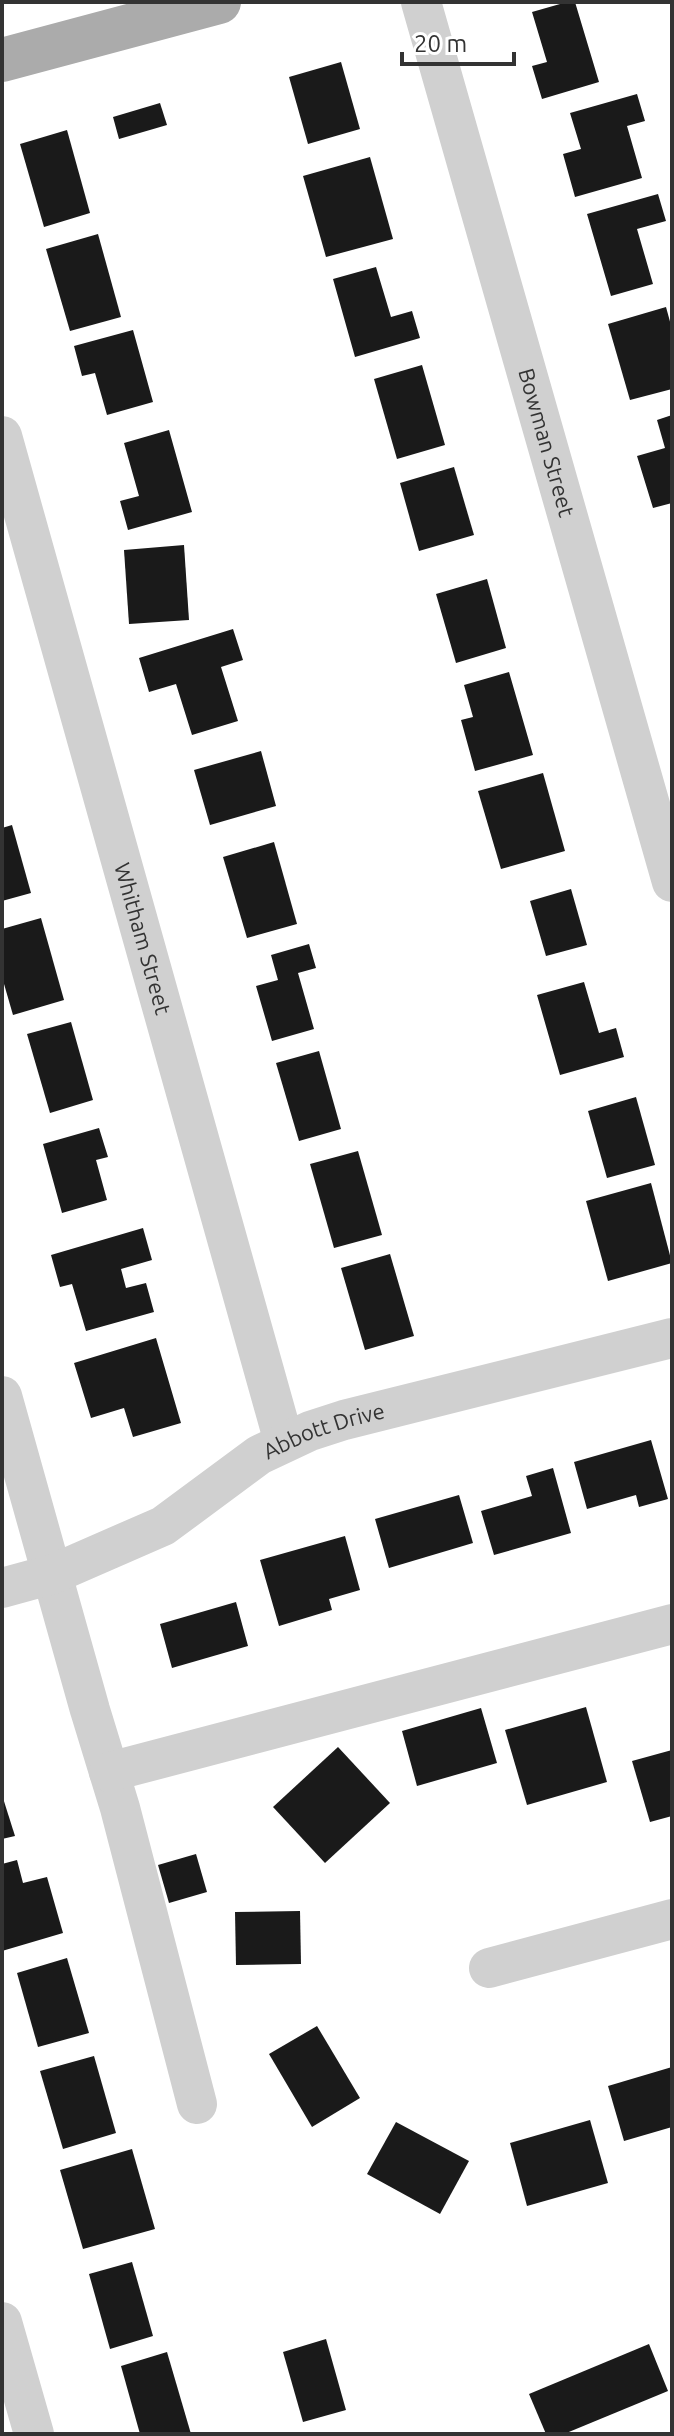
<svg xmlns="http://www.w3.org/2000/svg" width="674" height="2436" font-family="Ubuntu,sans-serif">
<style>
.building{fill:#1a1a1a}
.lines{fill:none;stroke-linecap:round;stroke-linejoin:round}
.minor{stroke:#d0d0d0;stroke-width:40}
.major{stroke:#ababab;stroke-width:44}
.labels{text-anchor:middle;stroke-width:8;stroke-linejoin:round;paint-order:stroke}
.street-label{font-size:22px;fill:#333;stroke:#fff}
</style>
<rect width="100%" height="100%" fill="#fff"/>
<g class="building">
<polygon points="567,2 575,2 599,82 542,99 532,66 547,62 532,12"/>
<polygon points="341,62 360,129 308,144 289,77"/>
<polygon points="637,94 645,121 627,126 642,178 575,197 563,154 581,149 570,113"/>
<polygon points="160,103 167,125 119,139 113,117"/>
<polygon points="67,130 90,213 44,227 20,144"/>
<polygon points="370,157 393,239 326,257 303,176"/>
<polygon points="658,194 666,221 637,229 653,284 611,296 587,214"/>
<polygon points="98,234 121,317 70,331 46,249"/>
<polygon points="376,267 391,317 412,311 420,338 355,357 333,279"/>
<polygon points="666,307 672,329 672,389 630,400 608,324"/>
<polygon points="133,330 153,402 107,415 95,373 82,376 74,346"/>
<polygon points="422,365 445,445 397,459 374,379"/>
<polygon points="672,415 672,503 653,508 637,456 665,448 657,420"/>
<polygon points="169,430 192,512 128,530 120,501 139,496 124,443"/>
<polygon points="454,467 474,535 419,551 400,483"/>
<polygon points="184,545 189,620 129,624 124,550"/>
<polygon points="487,579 506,648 456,663 436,594"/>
<polygon points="233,629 243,660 221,667 238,721 192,735 176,684 149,692 139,658"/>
<polygon points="509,672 533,755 475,771 461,720 473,717 464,685"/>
<polygon points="261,751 276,806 210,825 194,770"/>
<polygon points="543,773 565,851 501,869 478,791"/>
<polygon points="12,825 31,893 2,901 2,828"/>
<polygon points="274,842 297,924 247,938 223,857"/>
<polygon points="571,889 587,945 546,956 530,901"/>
<polygon points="41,918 64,1000 13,1015 2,977 2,929"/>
<polygon points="309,944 316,968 298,973 314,1029 272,1041 256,986 278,980 271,955"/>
<polygon points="584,982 599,1033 616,1028 624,1057 560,1075 537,995"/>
<polygon points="71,1022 93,1100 50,1113 27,1034"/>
<polygon points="319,1051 341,1129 299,1141 276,1063"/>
<polygon points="636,1097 655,1165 607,1178 588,1111"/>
<polygon points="99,1128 108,1157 96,1160 107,1200 62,1213 43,1144"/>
<polygon points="358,1151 382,1235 334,1248 310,1164"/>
<polygon points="651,1183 672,1263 608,1281 586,1201"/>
<polygon points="143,1228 152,1260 121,1269 126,1288 146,1283 154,1312 86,1331 72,1284 60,1287 51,1255"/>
<polygon points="390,1254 414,1336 365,1350 341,1268"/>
<polygon points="156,1338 181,1423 133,1437 124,1408 91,1418 74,1363"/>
<polygon points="651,1440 668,1499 639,1507 636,1495 587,1509 574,1462"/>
<polygon points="553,1468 571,1533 494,1555 481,1511 532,1496 526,1476"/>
<polygon points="459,1495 473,1543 389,1568 375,1519"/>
<polygon points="345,1536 360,1590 329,1599 332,1610 279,1626 260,1560"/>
<polygon points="236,1602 248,1646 172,1668 160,1624"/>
<polygon points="586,1707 607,1782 527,1805 505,1730"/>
<polygon points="481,1708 497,1763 417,1786 402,1731"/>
<polygon points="338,1747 390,1803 325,1863 273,1807"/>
<polygon points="672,1750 672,1816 650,1822 632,1761"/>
<polygon points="2,1795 15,1836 2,1839"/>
<polygon points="196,1854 207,1892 169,1903 158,1865"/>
<polygon points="17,1860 23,1883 47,1877 63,1933 2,1951 2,1864"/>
<polygon points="300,1911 301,1964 236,1965 235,1912"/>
<polygon points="67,1958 89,2033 38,2047 17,1973"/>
<polygon points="317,2026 360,2098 312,2127 269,2054"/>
<polygon points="94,2056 116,2133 63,2149 40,2071"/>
<polygon points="672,2067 672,2127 624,2141 608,2086"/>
<polygon points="590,2120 608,2183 527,2206 510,2143"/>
<polygon points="396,2122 469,2161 440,2214 367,2174"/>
<polygon points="132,2149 155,2229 83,2249 60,2170"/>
<polygon points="132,2262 153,2336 110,2349 89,2274"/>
<polygon points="326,2339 346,2410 303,2422 283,2352"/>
<polygon points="649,2344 668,2391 564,2434 546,2434 529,2394"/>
<polygon points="167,2352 191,2434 140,2434 121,2366"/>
</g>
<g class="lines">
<g class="minor">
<path id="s1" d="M421,2l251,880"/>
<path id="s2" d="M2,436l282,1006"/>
<polyline points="2,1396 90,1710 120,1808 197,2104"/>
<path id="s3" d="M2,1588l51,-14 110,-48 96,-71 51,-24 34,-11 328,-82"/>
<polyline points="109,1772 672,1624"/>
<polyline points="489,1968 672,1919"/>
<polyline points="2,2322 34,2434"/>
</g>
<polyline class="major" points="2,60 219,2"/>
</g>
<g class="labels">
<g class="street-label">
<text dy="8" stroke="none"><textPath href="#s1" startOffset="458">Bowman Street</textPath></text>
<text dy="8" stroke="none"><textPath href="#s2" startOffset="522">Whitham Street</textPath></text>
<text dy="8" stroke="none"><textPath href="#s3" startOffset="362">Abbott Drive</textPath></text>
</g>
</g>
<rect width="674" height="2436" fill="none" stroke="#333333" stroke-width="8"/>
<path d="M402 52v12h112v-12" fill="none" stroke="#333333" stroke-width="4"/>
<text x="414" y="52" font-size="24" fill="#333333" stroke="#ffffff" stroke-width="6" paint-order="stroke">20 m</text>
</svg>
